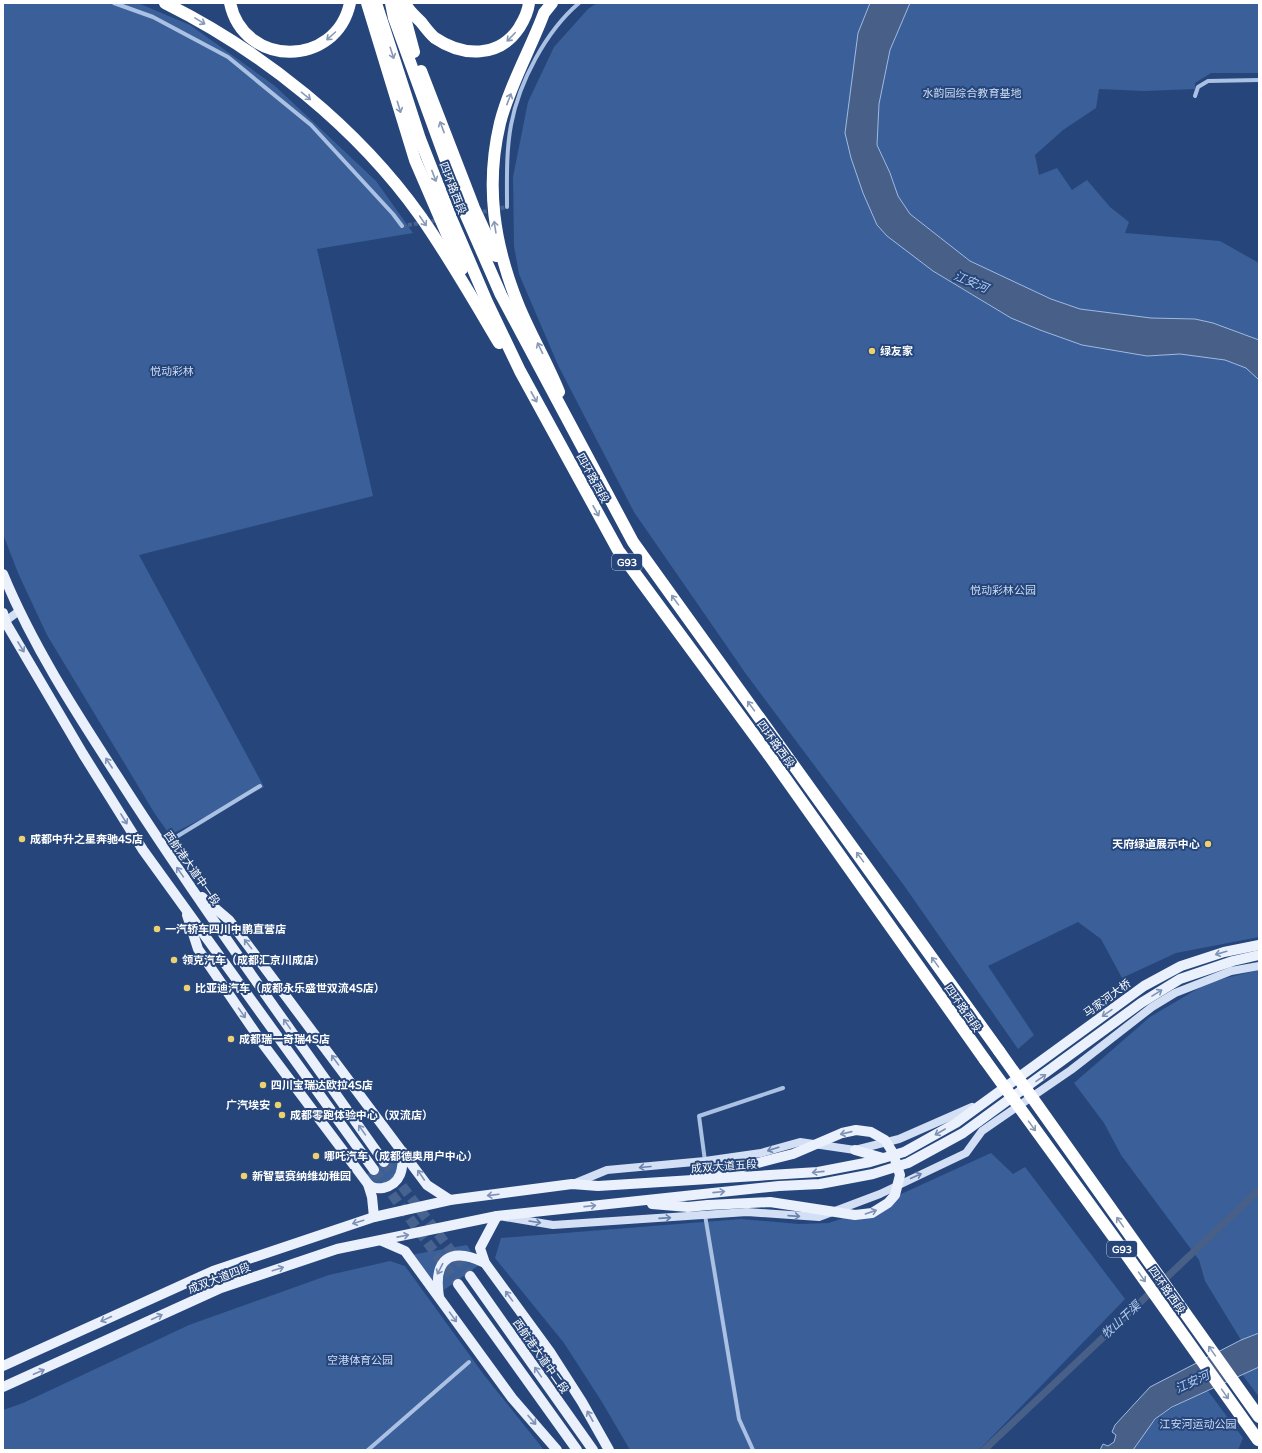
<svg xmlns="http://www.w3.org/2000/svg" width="1262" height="1453" font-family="'Varela Round','Noto Sans SC',sans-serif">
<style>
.green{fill:#3a5f99}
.water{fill:#486087;stroke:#9fbbe5}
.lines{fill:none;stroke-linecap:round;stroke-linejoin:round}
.canal{stroke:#486087;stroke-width:7}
.street-tunnel{stroke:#47628f;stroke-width:4;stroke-dasharray:4 2;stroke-linecap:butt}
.primary-tunnel{stroke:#47628f;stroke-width:10;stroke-dasharray:10 5;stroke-linecap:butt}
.street{stroke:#aac1e4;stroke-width:4}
.secondary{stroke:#d3dff4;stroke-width:8}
.primary{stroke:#eaf0fc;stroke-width:10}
.highway{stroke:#fff;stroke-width:12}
.primary-bridge{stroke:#eaf0fc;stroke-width:10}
.highway-bridge{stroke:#fff;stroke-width:12}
.oneway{stroke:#8899b6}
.oneway2{stroke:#7e92b5}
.oneway3{stroke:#6b83ab}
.poi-dot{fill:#edd070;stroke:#26467b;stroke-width:1.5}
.labels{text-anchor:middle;stroke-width:4;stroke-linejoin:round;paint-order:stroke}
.shield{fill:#26467b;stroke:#bec8d7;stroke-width:1}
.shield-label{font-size:10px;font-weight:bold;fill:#fff}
.park-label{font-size:11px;fill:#cddcf4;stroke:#26467b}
.street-label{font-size:11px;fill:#fff;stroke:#26467b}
.poi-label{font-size:11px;font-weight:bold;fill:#fff;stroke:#26467b;text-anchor:start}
.water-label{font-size:12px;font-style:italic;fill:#b5cbec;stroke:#26467b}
</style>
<rect width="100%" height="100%" fill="#26467b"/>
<g class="green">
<polygon points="3,3 138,3 190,25 275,86 376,181 413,233 317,249 373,496 139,555 264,787 170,835 155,814 47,635 18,573 3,534"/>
<polygon points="597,3 870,3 864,17 851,158 863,193 877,225 933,271 1011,318 1040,330 1082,345 1147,356 1180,354 1225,360 1246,368 1259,380 1259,937 1176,953 1122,978 1101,939 1078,922 988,966 1034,1035 1018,1049 903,884 746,674 634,512 558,365 519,274 514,246 513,177 528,102 554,47 588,9"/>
<polygon points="910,3 1259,3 1259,73 1211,73 1195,83 1195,89 1144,91 1099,89 1096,108 1063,130 1035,155 1039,175 1057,168 1072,190 1087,180 1110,207 1129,222 1125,233 1220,241 1259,263 1259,340 1213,323 1195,319 1151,318 1080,309 1051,299 970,261 910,214 898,196 890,173 877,146 879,104 890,50"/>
<polygon points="1259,970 1259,1333 1241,1340 1205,1281 1199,1260 1121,1155 1104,1123 1074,1083 1150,1017 1209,982"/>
<polygon points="397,1153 398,1170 391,1180 377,1184 363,1177"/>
<polygon points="991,1153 1013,1174 1025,1167 1125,1299 979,1450 630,1450 602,1402 564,1343 495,1258 501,1238 741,1219 799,1224 829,1223 866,1210"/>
<polygon points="467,1245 473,1255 465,1252 435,1271 433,1287 410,1255"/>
<polygon points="454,1259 479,1265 441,1292 443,1268"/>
<polygon points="390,1261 405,1266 484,1375 544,1450 3,1450 3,1410 23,1403 189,1325 329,1275"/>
<polygon points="1259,1365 1259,1397 1241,1373"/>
<path d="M1208,1391l35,47 -5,12h-105c18,-35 41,-44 75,-59z"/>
</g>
<g class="water">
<polygon points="870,3 910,3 890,50 879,104 877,145 890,173 898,196 910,214 970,261 1051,299 1080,309 1151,318 1195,319 1213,323 1259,340 1259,380 1246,368 1225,360 1180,354 1147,356 1082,345 1040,330 1011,318 933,271 887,236 877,225 863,193 851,158 845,133 858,33"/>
<polygon points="1259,1333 1259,1367 1172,1407 1155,1419 1133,1450 1100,1450 1103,1444 1108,1446 1114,1442 1116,1435 1112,1432 1115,1425 1150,1387 1241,1340"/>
</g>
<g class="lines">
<polyline class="canal" points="984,1450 1259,1190"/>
<g class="street-tunnel">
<polyline points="477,213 507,207"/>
<polyline points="402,226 439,220"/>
</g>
<g class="primary-tunnel">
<polyline points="384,1162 470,1276"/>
<polyline points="374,1170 458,1284"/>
</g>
<g class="street">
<polyline points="114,3 153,17 228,57 311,125 393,214 402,226"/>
<polyline points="1195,96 1198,87 1208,81 1259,80"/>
<path d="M507,207c0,-27 -1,-55 4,-82 8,-43 35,-94 68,-122"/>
<polyline points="163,845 260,786"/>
<polyline points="705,1161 699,1116 783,1088"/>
<polyline points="705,1215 739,1419 753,1450"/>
<polyline points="368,1450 469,1362"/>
</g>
<g class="secondary">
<polyline points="3,623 19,611"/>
<polyline points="573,1184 607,1170 705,1161 761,1153 800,1142 855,1150 899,1139 972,1107"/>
<polyline points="505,1217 553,1225 747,1212 819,1217 880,1194 966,1153 982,1131 995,1122 1071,1070 1152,1007 1175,993 1231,971 1259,966"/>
</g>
<g class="primary">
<path d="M3,574c31,75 76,143 120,211 83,129 173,252 261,377"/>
<polyline points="3,613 6,623 83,754 143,850 374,1170"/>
<polyline points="202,897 229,920 427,1185 450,1200"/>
<polyline points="187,915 198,949 263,1044 368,1184 372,1197 374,1217"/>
<polyline points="855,1150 883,1158"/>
<path d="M368,1184c4,4 9,5 15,4 19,-4 20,-20 20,-36"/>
<polyline points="652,1204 688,1207 708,1205"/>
<polyline points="497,1216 480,1248 485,1263 550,1352 582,1402 609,1450"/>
<polyline points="382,1241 405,1251 512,1398 557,1450"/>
<polyline points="470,1276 593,1450"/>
<polyline points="458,1284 577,1450"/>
<path d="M439,1297c-6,-38 11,-51 46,-34"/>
<polyline points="3,1366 213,1271 374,1217 450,1200 572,1184 598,1186 818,1172 870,1162 904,1152 956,1123 1144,986 1181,966 1224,952 1259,945"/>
<polyline points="3,1387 221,1288 337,1249 497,1216 779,1186 820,1184 873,1174 908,1163 963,1133 1141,1003 1180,979 1233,961 1259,955"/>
</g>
<g class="highway">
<path d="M165,3c97,48 193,125 256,214 28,40 53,84 78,126"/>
<path d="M230,3c14,65 106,65 120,0"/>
<polyline points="367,3 415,160 462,269"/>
<polyline points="376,3 420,139 451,218 487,302 520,371 618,550 771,758 985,1060"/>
<polyline points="391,3 394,18 465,213 501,295 633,542 999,1051"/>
<polyline points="401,3 414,52"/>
<path d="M405,3c3,7 10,13 16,19 4,5 9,12 14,16 28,19 64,20 84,-10 5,-8 9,-16 10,-25"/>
<path d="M552,3l-8,10c-13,35 -35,74 -44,110 -15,63 -6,121 18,181 12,30 29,58 41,88"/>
<polyline points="421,71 474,208 496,256"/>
</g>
<polyline class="primary-bridge" points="695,1175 728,1171 773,1159 793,1154 842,1133 856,1130 871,1132 885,1140 893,1153 900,1175 895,1195 888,1203 872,1213 855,1215 770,1202 708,1205"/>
<g class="highway-bridge">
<polyline points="999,1051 1259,1417"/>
<polyline points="985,1060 1123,1250 1258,1440"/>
</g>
</g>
<defs><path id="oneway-shaft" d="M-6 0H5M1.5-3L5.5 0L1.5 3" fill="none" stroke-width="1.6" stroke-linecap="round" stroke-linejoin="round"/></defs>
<g class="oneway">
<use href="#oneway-shaft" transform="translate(200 21) rotate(31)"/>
<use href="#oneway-shaft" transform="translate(331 36) rotate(138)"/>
<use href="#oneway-shaft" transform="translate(511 37) rotate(134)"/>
<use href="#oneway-shaft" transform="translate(392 53) rotate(72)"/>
<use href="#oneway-shaft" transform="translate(306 96) rotate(39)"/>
<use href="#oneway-shaft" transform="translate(509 99) rotate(-69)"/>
<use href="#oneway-shaft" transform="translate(399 107) rotate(73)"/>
<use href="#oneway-shaft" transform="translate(442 127) rotate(-111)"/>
<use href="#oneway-shaft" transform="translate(434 176) rotate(69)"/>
<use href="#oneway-shaft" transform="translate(423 221) rotate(56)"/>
<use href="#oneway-shaft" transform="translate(495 227) rotate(-99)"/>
<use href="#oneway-shaft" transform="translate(540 348) rotate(-116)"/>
<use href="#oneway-shaft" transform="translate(534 397) rotate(61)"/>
<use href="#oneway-shaft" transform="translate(596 511) rotate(61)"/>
<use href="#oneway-shaft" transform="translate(675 600) rotate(-126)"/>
<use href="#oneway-shaft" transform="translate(751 706) rotate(-126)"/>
<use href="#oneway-shaft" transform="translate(860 857) rotate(-126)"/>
<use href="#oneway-shaft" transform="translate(935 962) rotate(-126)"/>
<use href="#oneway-shaft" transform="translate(1032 1126) rotate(54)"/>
<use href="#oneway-shaft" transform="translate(1120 1222) rotate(-125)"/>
<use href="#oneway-shaft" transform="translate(1142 1277) rotate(55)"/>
<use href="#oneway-shaft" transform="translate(1212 1351) rotate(-125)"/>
<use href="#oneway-shaft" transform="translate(1225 1394) rotate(55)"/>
</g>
<g class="oneway2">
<use href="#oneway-shaft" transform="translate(21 647) rotate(58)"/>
<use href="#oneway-shaft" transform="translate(109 763) rotate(-123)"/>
<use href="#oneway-shaft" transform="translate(124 819) rotate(58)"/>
<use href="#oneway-shaft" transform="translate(180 872) rotate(-125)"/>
<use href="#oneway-shaft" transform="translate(248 944) rotate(-128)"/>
<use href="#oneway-shaft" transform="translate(1221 953) rotate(164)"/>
<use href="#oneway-shaft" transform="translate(1157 993) rotate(-32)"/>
<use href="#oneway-shaft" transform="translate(242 1013) rotate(55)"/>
<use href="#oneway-shaft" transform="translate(1107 1013) rotate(145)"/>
<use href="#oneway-shaft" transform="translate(287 1024) rotate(-125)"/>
<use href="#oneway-shaft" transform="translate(335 1060) rotate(-126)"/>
<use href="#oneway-shaft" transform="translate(1041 1078) rotate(-35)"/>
<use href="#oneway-shaft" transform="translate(362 1130) rotate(-125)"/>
<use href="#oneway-shaft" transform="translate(940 1132) rotate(150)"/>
<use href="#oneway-shaft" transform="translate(846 1133) rotate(167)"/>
<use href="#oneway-shaft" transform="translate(818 1172) rotate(174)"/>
<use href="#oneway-shaft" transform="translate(421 1175) rotate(-124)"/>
<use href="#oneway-shaft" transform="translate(719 1192) rotate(-6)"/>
<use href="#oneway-shaft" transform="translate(493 1195) rotate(173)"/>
<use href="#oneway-shaft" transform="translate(590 1206) rotate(-6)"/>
<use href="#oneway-shaft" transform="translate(871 1212) rotate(-19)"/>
<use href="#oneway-shaft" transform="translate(358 1222) rotate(163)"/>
<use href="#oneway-shaft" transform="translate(403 1236) rotate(-11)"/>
<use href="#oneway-shaft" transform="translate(278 1269) rotate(-18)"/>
<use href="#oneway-shaft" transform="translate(440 1269) rotate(117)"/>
<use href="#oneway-shaft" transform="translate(509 1296) rotate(-126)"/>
<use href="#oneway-shaft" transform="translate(157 1317) rotate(-25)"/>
<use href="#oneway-shaft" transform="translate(453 1317) rotate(54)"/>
<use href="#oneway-shaft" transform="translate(106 1319) rotate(155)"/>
<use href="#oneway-shaft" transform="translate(39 1372) rotate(-23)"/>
<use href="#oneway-shaft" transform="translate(538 1372) rotate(-125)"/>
<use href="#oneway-shaft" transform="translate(590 1416) rotate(-119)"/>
<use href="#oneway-shaft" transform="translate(532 1420) rotate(49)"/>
</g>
<g class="oneway3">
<use href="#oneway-shaft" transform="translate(773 1149) rotate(162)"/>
<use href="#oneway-shaft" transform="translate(645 1167) rotate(175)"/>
<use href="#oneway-shaft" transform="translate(916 1176) rotate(-24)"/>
<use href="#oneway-shaft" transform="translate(794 1216) rotate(4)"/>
<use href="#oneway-shaft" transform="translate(665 1218) rotate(-4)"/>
<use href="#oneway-shaft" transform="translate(535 1222) rotate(9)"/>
</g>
<g class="poi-dot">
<circle cx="872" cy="351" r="4"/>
<circle cx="22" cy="839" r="4"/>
<circle cx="1208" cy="844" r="4"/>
<circle cx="157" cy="929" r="4"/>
<circle cx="174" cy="960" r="4"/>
<circle cx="187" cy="988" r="4"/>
<circle cx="231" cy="1039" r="4"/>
<circle cx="263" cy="1085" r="4"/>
<circle cx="278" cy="1105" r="4"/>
<circle cx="282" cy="1115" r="4"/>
<circle cx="316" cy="1156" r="4"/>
<circle cx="244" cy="1176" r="4"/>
</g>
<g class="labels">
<g class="shield">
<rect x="612" y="554" width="30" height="16" rx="3"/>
<rect x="1107" y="1241" width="30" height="16" rx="3"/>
</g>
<g class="shield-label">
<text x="627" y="566">G93</text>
<text x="1122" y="1253">G93</text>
</g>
<g class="park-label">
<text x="972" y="97">水韵园综合教育基地</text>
<text x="172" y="375">悦动彩林</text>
<text x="1003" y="594">悦动彩林公园</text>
<text x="360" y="1364">空港体育公园</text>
<text x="1198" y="1428">江安河运动公园</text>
</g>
<g class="street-label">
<text transform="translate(453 188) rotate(69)" y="4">四环路西段</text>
<text transform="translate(593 478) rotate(61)" y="4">四环路西段</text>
<text transform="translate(776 744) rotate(54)" y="4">四环路西段</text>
<text transform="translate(192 868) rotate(55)" y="4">西航港大道中一段</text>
<text transform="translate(1107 998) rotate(-36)" y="4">马家河大桥</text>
<text transform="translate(963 1008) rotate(55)" y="4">四环路西段</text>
<text transform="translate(724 1166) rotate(-4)" y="4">成双大道五段</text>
<text transform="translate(219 1278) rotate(-21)" y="4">成双大道四段</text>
<text transform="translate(1167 1290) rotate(55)" y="4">四环路西段</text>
<text transform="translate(541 1356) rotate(55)" y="4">西航港大道中二段</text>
</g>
<g class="poi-label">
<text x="880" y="355">绿友家</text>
<text x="30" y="843">成都中升之星奔驰4S店</text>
<text x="1200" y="848" text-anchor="end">天府绿道展示中心</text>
<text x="165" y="933">一汽轿车四川中鹏直营店</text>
<text x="182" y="964">领克汽车（成都汇京川成店）</text>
<text x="195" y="992">比亚迪汽车（成都永乐盛世双流4S店）</text>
<text x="239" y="1043">成都瑞一奇瑞4S店</text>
<text x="271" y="1089">四川宝瑞达欧拉4S店</text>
<text x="270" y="1109" text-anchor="end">广汽埃安</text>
<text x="290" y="1119">成都零跑体验中心（双流店）</text>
<text x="324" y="1160">哪吒汽车（成都德奥用户中心）</text>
<text x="252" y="1180">新智慧赛纳维幼稚园</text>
</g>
<g class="water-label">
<text transform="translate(971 282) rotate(23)" y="4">江安河</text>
<text transform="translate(1121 1320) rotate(-43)" y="4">牧山干渠</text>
<text transform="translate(1192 1382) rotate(-25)" y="4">江安河</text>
</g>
</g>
<rect width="1262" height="1453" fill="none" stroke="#ffffff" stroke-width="8"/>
</svg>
